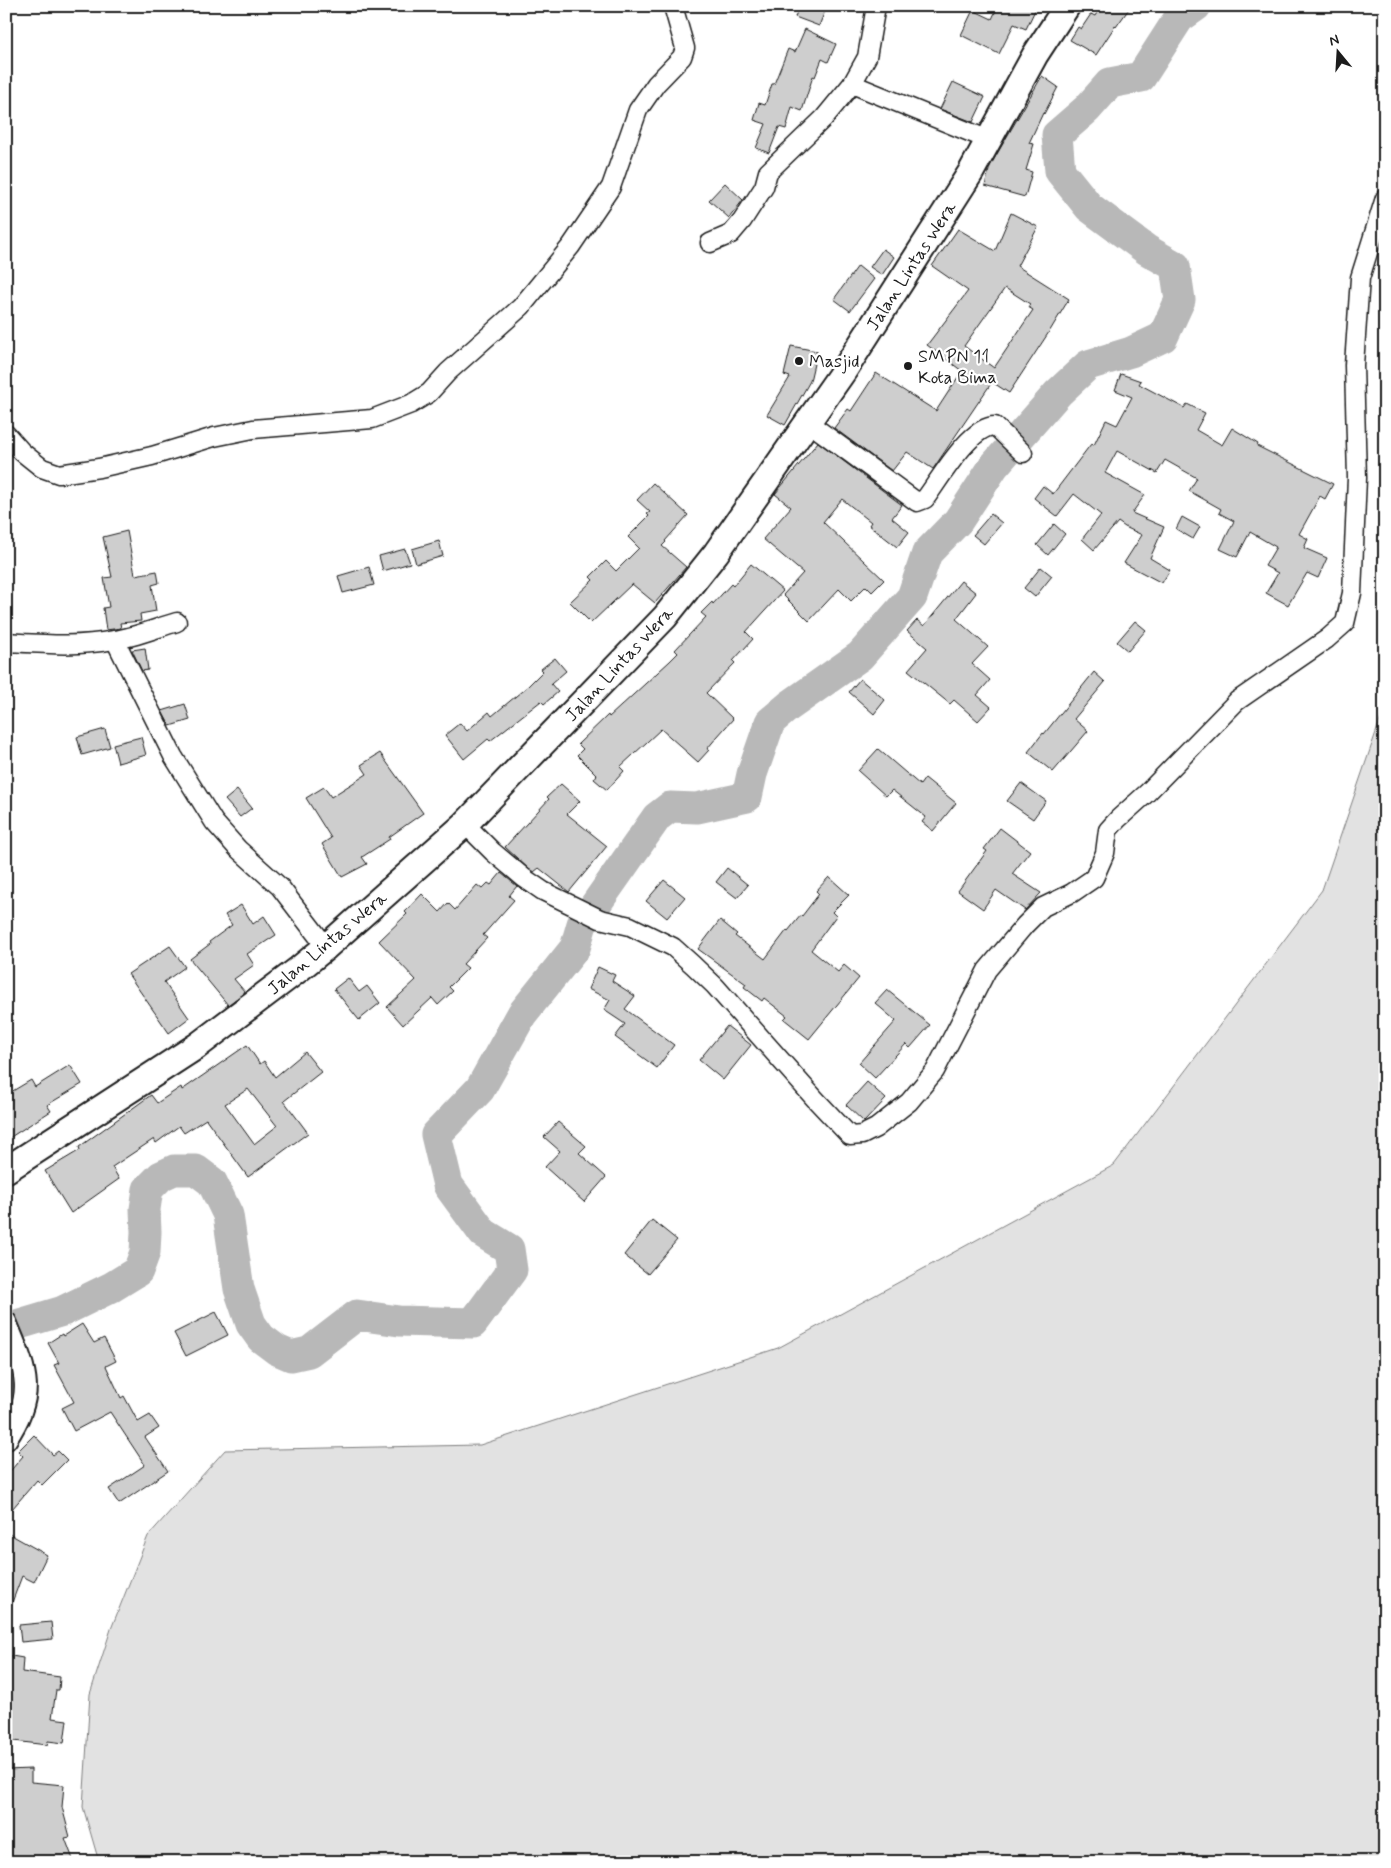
<svg xmlns="http://www.w3.org/2000/svg" width="1391" height="1868" font-family="Mynerve,sans-serif">
<style>
.green{fill:#e2e2e2;stroke:#7f7f7f}
.lines{fill:none;stroke-linecap:round;stroke-linejoin:round}
.river{stroke:#b8b8b8;stroke-width:31}
.building{fill:#cecece;stroke:#1c1c1c;fill-rule:evenodd}
.minor-casing{stroke:#1c1c1c;stroke-width:21}
.tertiary-casing{stroke:#1c1c1c;stroke-width:25}
.secondary-casing{stroke:#1c1c1c;stroke-width:29}
.minor{stroke:#fff;stroke-width:18}
.tertiary{stroke:#fff;stroke-width:21}
.secondary{stroke:#fff;stroke-width:25}
.poi-dot{fill:#1c1c1c;stroke:#fff;stroke-width:2}
.labels{text-anchor:middle;stroke-width:4.5;stroke-linejoin:round;paint-order:stroke}
.street-label{font-size:18px;fill:#1c1c1c;stroke:#fff}
.poi-label{font-size:18px;fill:#1c1c1c;stroke:#fff;text-anchor:start}
</style>
<rect width="100%" height="100%" fill="#fff"/>
<filter id="ink" filterUnits="userSpaceOnUse"><feTurbulence type="fractalNoise" baseFrequency=".02" numOctaves="2"/><feDisplacementMap in="SourceGraphic" scale="10" xChannelSelector="R" yChannelSelector="G"/><feConvolveMatrix kernelMatrix="1 2 1 2 8 2 1 2 1" color-interpolation-filters="sRGB"/></filter>
<g filter="url(#ink)">
<polygon class="green" points="1385,706 1385,1862 99,1862 83,1807 90,1694 111,1629 148,1536 225,1450 480,1445 778,1348 1114,1165 1322,890"/>
<g class="lines">
<polyline class="river" points="6,1328 63,1311 112,1287 138,1271 145,1252 146,1232 145,1209 148,1189 161,1176 174,1170 196,1170 212,1182 228,1215 239,1289 251,1324 261,1338 277,1350 291,1356 309,1352 357,1315 399,1321 473,1323 512,1270 509,1249 483,1233 448,1185 436,1135 480,1089 522,1014 575,948 582,924 657,817 670,807 697,808 747,797 752,774 770,722 789,706 860,656 912,597 927,553 958,521 994,466 1058,393 1088,365 1131,352 1163,337 1180,300 1175,266 1147,250 1089,207 1060,171 1057,135 1087,109 1110,83 1141,77 1179,18 1196,6"/>
</g>
<g class="building">
<polygon points="799,6 827,6 819,26 795,17"/>
<polygon points="998,6 1037,6 1026,29 1014,24 999,54 961,35 973,10 992,19"/>
<polygon points="1101,6 1131,6 1116,27 1115,26 1096,55 1070,40 1078,27 1081,29 1091,14 1095,16"/>
<polygon points="805,29 836,44 828,62 822,59 815,77 813,76 802,111 792,107 786,129 779,127 769,153 756,148 766,124 754,120 759,103 765,105 772,84 774,84 788,49 795,52"/>
<polygon points="1042,76 1058,87 1044,114 1043,113 1029,143 1034,144 1026,170 1032,172 1025,197 985,186 990,166"/>
<polygon points="953,82 985,97 973,122 940,109"/>
<polygon points="725,183 743,200 729,218 709,200"/>
<path d="M1011,213l27,14 -21,39 52,33 -18,30 -42,64 -17,-11 -59,87 -26,-17 -15,19 -58,-43 14,-19 3,2 25,-38 60,38 26,-40 -35,-26 41,-54 -36,-25 26,-37 37,22zM1005,288l25,16 -2,3 5,3 -39,58 -30,-22z"/>
<polygon points="883,249 894,257 882,275 870,267"/>
<polygon points="858,266 874,279 850,311 834,299"/>
<polygon points="791,346 817,351 810,381 785,425 767,415 790,377 784,375"/>
<polygon points="1121,374 1141,381 1139,384 1184,408 1187,404 1205,413 1196,430 1222,445 1232,428 1258,444 1257,446 1333,484 1325,499 1320,496 1299,534 1308,539 1304,548 1327,558 1318,578 1307,573 1288,605 1266,593 1278,573 1265,566 1276,547 1250,532 1237,557 1220,549 1234,521 1219,513 1221,509 1189,491 1197,478 1165,460 1157,473 1117,451 1105,473 1145,495 1132,513 1164,527 1150,558 1170,570 1162,583 1124,563 1142,535 1125,527 1118,522 1094,550 1082,539 1101,515 1074,494 1057,516 1034,498 1043,486 1053,494 1091,444 1094,445 1106,420 1117,425 1132,397 1115,390"/>
<polygon points="818,442 902,505 892,518 909,532 897,547 869,525 871,522 842,499 823,522 884,580 872,592 866,586 851,601 839,589 809,621 783,595 803,573 763,539 791,507 775,494"/>
<polygon points="653,483 688,515 665,541 666,542 662,546 686,567 655,603 632,584 591,623 570,602 593,580 590,577 606,561 616,571 639,548 628,537 649,516 647,514 650,512 637,500"/>
<polygon points="991,514 1002,523 984,544 973,535"/>
<polygon points="1182,517 1200,527 1193,539 1176,529"/>
<polygon points="1054,524 1065,534 1048,555 1037,545"/>
<polygon points="127,531 135,575 157,571 159,583 152,585 156,611 140,614 141,621 120,623 121,628 106,630 103,608 109,607 104,578 112,577 103,537"/>
<polygon points="439,541 443,556 416,564 412,549"/>
<polygon points="405,549 410,563 383,571 379,556"/>
<polygon points="751,564 783,591 746,632 753,639 733,661 735,663 706,693 733,719 717,737 707,749 709,750 698,762 661,729 620,767 624,771 607,790 594,779 597,775 577,755 583,749 578,744 608,715 609,717 670,661 678,653 675,650 706,617 701,613 712,602 713,604 731,584 733,586"/>
<polygon points="369,567 374,585 343,593 338,576"/>
<polygon points="1041,567 1052,576 1035,597 1024,588"/>
<polygon points="961,581 976,593 956,619 988,647 972,664 990,680 977,695 991,707 978,721 954,700 950,704 908,670 927,648 907,631 917,620 924,626"/>
<polygon points="1135,621 1146,630 1128,651 1117,642"/>
<polygon points="145,648 148,670 142,671 132,650"/>
<polygon points="555,658 566,671 551,684 558,692 544,704 541,701 490,741 488,739 464,759 445,735 460,723 467,731 489,712 492,716 528,686 543,671 541,669"/>
<polygon points="1094,672 1105,682 1074,719 1088,731 1053,772 1028,752 1043,733 1044,734"/>
<polygon points="860,679 885,700 874,714 849,692"/>
<polygon points="185,704 190,720 170,726 162,711"/>
<polygon points="105,729 110,747 82,755 77,737"/>
<polygon points="141,737 146,755 118,763 113,744"/>
<polygon points="878,749 920,785 925,778 956,803 933,831 922,822 926,817 892,790 886,796 858,771"/>
<polygon points="380,753 423,813 389,837 390,839 362,857 367,864 342,877 322,844 331,838 306,798 324,787 331,797 367,774 361,765"/>
<polygon points="1021,783 1046,801 1033,819 1007,801"/>
<polygon points="561,784 580,801 567,814 607,846 569,892 539,868 534,872 530,870 505,847 549,799 547,797"/>
<polygon points="237,790 252,808 240,817 225,800"/>
<polygon points="1000,828 1030,851 1012,874 1041,893 1025,910 996,890 983,909 958,891 987,851 984,849"/>
<polygon points="727,868 748,885 737,898 716,882"/>
<polygon points="501,873 517,886 509,896 514,900 483,935 487,938 463,964 468,968 449,987 453,991 438,1005 432,998 403,1025 387,1007 416,980 379,941 407,914 405,912 422,894 440,912 448,903 455,910 477,885 482,889 488,883 491,885"/>
<polygon points="829,877 849,895 832,912 836,916 811,950 838,972 844,965 859,978 809,1039 784,1019 787,1016 764,998 762,1001 744,987 746,984 698,949 720,920 737,934 735,936 765,959 787,930 788,931 801,915 802,916 819,894 816,891"/>
<polygon points="664,880 685,897 667,918 646,901"/>
<polygon points="241,905 253,924 264,916 276,935 247,954 254,965 234,979 245,992 228,1005 190,959 210,944 209,942 232,925 225,915"/>
<polygon points="170,946 185,967 164,982 189,1018 169,1033 128,974"/>
<polygon points="598,967 615,975 612,981 635,996 625,1009 674,1045 657,1068 615,1037 625,1024 604,1010 610,1000 588,989"/>
<polygon points="348,978 359,992 367,986 380,1003 359,1020 334,989"/>
<polygon points="887,990 930,1025 910,1048 906,1044 875,1078 859,1063 896,1021 875,1003"/>
<polygon points="727,1026 751,1045 723,1080 699,1060"/>
<path d="M247,1045l13,19 4,-3 11,16 30,-25 16,20 -37,29 24,32 -60,44 -42,-58 -22,14 -5,-7 -23,17 -2,-4 -42,28 7,12 -48,34 -26,-42 35,-21 -1,-3 72,-52 6,8 24,-16 1,3zM248,1089l29,37 -23,18 -29,-40z"/>
<polygon points="70,1065 82,1084 47,1105 51,1111 6,1140 6,1095 31,1080 35,1087"/>
<polygon points="867,1082 886,1099 864,1122 846,1105"/>
<polygon points="558,1122 586,1146 579,1153 606,1177 584,1202 545,1167 560,1151 544,1137"/>
<polygon points="652,1220 677,1240 648,1274 624,1255"/>
<polygon points="216,1312 228,1335 186,1356 174,1333"/>
<polygon points="82,1324 94,1343 104,1338 116,1361 106,1366 121,1398 124,1396 138,1422 150,1415 159,1428 145,1437 168,1471 119,1504 109,1489 145,1465 110,1412 74,1431 62,1408 74,1402 54,1365 59,1363 48,1343 62,1334 63,1336"/>
<polygon points="34,1435 53,1455 58,1451 67,1460 42,1485 37,1480 6,1516 6,1476 23,1456 18,1451"/>
<polygon points="6,1532 47,1555 34,1582 22,1576 8,1613 6,1613"/>
<polygon points="51,1622 53,1639 21,1642 19,1625"/>
<polygon points="6,1655 23,1658 22,1672 60,1677 59,1690 56,1690 52,1718 67,1720 64,1743 48,1741 47,1745 6,1740 6,1726 11,1692 6,1692"/>
<polygon points="31,1769 31,1782 64,1785 62,1807 70,1837 65,1838 74,1862 6,1862 6,1770"/>
</g>
<g class="lines">
<g class="minor-casing">
<g id="minor">
<polyline points="876,6 867,57 852,84 989,140"/>
<polyline points="710,243 731,234 742,221 764,187 768,172 824,118 852,84"/>
<path d="M809,423l108,79 8,-3c15,-20 45,-73 70,-73l28,27"/>
<polyline points="6,434 22,452 42,468 59,474 99,468 152,456 214,437 253,429 372,419 411,404 429,393 448,372 521,307 571,246 611,187 638,110 656,84 682,57 685,48 673,6"/>
<polyline points="115,640 173,756 214,822 238,849 280,887 326,947"/>
<path d="M6,642c37,2 72,5 108,-2 21,-3 42,-12 63,-18"/>
<polyline points="465,824 493,852 524,878 543,891 600,919 630,926 673,947 693,965 715,986 816,1100 850,1136 862,1135 876,1128 909,1102 935,1071 987,970 1025,925 1043,907 1072,893 1094,878 1105,853 1108,830 1118,819 1147,793 1237,701 1327,639 1345,623 1352,593 1357,478 1354,365 1360,278 1385,198"/>
</g>
</g>
<g class="tertiary-casing">
<path id="tertiary" d="M6,1323c19,46 32,69 0,116"/>
</g>
<g class="secondary-casing">
<polyline id="secondary" points="6,1170 197,1046 299,969 326,947 465,824 665,617 716,553 845,369 971,172 1035,55 1067,6"/>
</g>
<use href="#minor" class="minor"/>
<use href="#tertiary" class="tertiary"/>
<use href="#secondary" class="secondary"/>
</g>
</g>
<g class="poi-dot">
<circle cx="799" cy="361" r="5"/>
<circle cx="908" cy="366" r="5"/>
</g>
<g class="labels">
<g class="street-label">
<text transform="translate(911 266) rotate(-57)" y="6">Jalan Lintas Wera</text>
<text transform="translate(619 664) rotate(-47)" y="6">Jalan Lintas Wera</text>
<text transform="translate(327 943) rotate(-40)" y="6">Jalan Lintas Wera</text>
</g>
<g class="poi-label">
<text x="918" y="362">SMPN 11<tspan x="918" dy="21">Kota Bima</tspan></text>
<text x="809" y="367">Masjid</text>
</g>
</g>
<rect width="1391" height="1868" fill="none" stroke="#fff" stroke-width="25"/>
<rect x="12" y="12" width="1366" height="1843" fill="none" stroke="#1c1c1c" stroke-width="2" filter="url(#ink)"/>
<g transform="translate(1338 52) rotate(342)" stroke="#ffffff" stroke-width="4" paint-order="stroke">
<path d="M0-4L9 19L0 12L-9 19Z" fill="#1c1c1c"/>
<text y="-8" font-size="14" font-weight="bold" text-anchor="middle" fill="#1c1c1c">N</text>
</g>
</svg>
